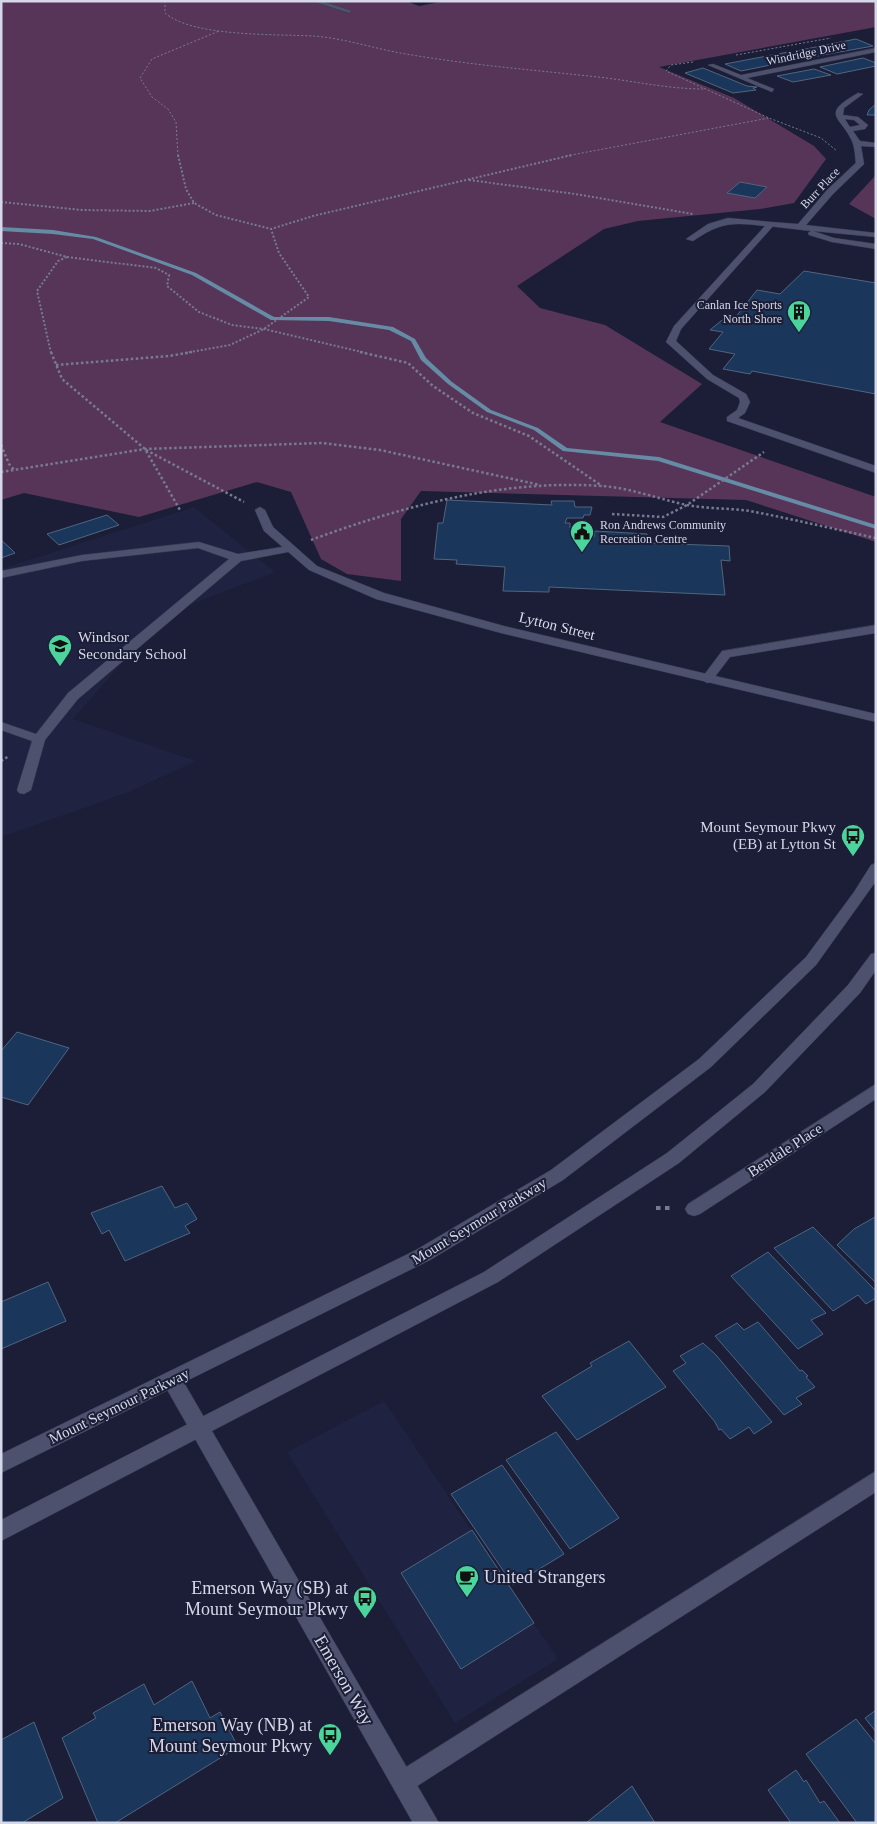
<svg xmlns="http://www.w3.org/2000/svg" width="877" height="1824" font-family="Georgia,serif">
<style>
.built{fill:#202241}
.forest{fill:#573559}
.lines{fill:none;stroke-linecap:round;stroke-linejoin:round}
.stream{fill:#658ca4;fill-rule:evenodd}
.building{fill:#1a365a;stroke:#51657e}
.lane-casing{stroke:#38394e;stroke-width:1}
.street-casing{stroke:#38394e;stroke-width:1}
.secondary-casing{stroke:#38394e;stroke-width:1}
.path-far3{stroke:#787b90;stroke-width:1;stroke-dasharray:2 2;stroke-linecap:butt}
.path-far2{stroke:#787b90;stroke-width:2;stroke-dasharray:2 2;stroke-linecap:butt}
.path-far1{stroke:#787b90;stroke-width:2.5;stroke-dasharray:2.5 2.5;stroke-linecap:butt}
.path{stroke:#787b90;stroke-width:4;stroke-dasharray:4.5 4.5;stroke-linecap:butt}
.lane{fill:#4d516d;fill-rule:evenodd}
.street{fill:#4d516d;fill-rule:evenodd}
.secondary{fill:#4d516d;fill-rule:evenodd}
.labels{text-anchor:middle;stroke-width:4;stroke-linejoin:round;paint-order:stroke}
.far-street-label{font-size:12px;fill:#d5d8e9;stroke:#1b1e36}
.far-poi-label{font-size:12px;fill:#d5d8e9;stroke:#1b1e36;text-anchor:end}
.street-label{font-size:15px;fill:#d5d8e9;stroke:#1b1e36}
.poi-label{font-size:15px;fill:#d5d8e9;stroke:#1b1e36;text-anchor:start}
.near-poi-label{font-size:18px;fill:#d5d8e9;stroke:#1b1e36;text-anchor:end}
.near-street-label{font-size:18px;fill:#d5d8e9;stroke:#1b1e36}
</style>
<rect width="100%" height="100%" fill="#1b1e36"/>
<g class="built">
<polygon points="194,507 275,572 164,615 73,719 196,761 129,792 1,837 1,569"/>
<polygon points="384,1401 558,1659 455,1723 287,1452"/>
</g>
<g class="forest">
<polygon points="1,1 406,1 419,6 445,1 876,1 876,27 659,67 734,98 814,146 826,159 794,203 760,209 638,221 604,229 517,286 540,308 605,325 702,384 660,422 876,497 876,542 746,500 421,491 401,519 401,581 347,574 321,559 291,492 257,482 139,517 24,493 1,500"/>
<polygon points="875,176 876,176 876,219 849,204"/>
</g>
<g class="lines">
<polygon class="stream" points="1,227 53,230 96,237 196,273 274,317 329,317 393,327 415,339 426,358 452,382 491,410 538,428 567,448 659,457 876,525 876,529 658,461 563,451 534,430 487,412 448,384 421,360 411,341 389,330 329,321 271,320 192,275 93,239 53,234 1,231"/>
</g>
<g class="building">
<polygon points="856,39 873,46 812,57 803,56 796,51"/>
<polygon points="788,52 805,58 741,71 725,64"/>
<polygon points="863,58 876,63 876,66 837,74 820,67"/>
<polygon points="703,68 747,86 757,87 753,88 756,90 733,93 685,73"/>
<polygon points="814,69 831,75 793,82 777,76"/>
<polygon points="876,104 876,115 867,115 869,110"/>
<polygon points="740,182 767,187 755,198 727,193"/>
<polygon points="804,271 876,283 876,394 752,371 750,374 723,369 735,354 709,349 723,332 710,330 727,316 735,318 757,290 780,294"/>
<polygon points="447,500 552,505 551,501 574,501 575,507 592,507 590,515 584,515 583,518 567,518 565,523 570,523 570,528 574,528 575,537 594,537 595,531 647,534 647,543 729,546 730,561 721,560 725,595 549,587 549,592 503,591 505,567 456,564 457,560 434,559 438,523 443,523"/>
<polygon points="107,515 119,525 59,545 47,534"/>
<polygon points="1,540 10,548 15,553 1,558"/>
<polygon points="17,1032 69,1048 28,1105 1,1097 1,1051"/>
<polygon points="162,1186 175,1208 187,1203 197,1219 185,1226 190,1233 125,1261 109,1230 102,1234 91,1213"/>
<polygon points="875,1217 876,1218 876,1283 837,1245 854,1229"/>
<polygon points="813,1227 876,1291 876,1298 866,1304 858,1295 833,1311 774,1248"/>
<polygon points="768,1252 826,1313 811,1320 823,1334 798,1349 731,1276"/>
<polygon points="48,1282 66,1321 1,1349 1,1302"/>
<polygon points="758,1322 800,1371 802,1370 808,1376 806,1377 815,1387 796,1398 802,1404 784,1415 715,1336 737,1323 744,1330"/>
<polygon points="629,1341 666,1387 577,1440 542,1396 592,1366 590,1363"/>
<polygon points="703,1343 716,1355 772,1422 754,1434 749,1427 730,1439 721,1429 719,1430 715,1422 673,1371 686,1363 680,1356"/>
<polygon points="556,1432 619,1518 570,1549 506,1460"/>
<polygon points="502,1465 564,1554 513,1585 451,1494"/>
<polygon points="472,1530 534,1623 461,1669 401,1573"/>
<polygon points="192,1681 210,1718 220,1712 238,1747 115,1823 98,1823 62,1738 96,1718 93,1713 144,1684 154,1705"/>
<polygon points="876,1710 876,1732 865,1718"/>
<polygon points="856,1719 876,1744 876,1823 857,1823 806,1754"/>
<polygon points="34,1722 63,1798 22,1823 1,1823 1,1740"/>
<polygon points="796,1770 804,1782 806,1780 820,1803 824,1801 840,1823 791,1823 768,1790"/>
<polygon points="632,1786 655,1823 586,1823"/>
</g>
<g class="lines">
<g class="lane-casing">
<g id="lane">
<polygon points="312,1 322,1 352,11 349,13"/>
<path d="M858,93l5,1 -19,14 -1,7 15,2 10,8 -3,4 -12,2 7,10 16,2v4l-15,-1 3,18 -4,2 -4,-2c-1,-7 -1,-16 -4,-23 -11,-25 -33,-26 6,-48zM845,119l9,1 6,5 -10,2z"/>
<path d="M728,218l43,4 4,2 -94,105 -5,12 37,34 33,19 4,8 -5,11 -7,5 138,48v7l-149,-52v-4l10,-7 3,-8 -1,-4 -32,-19 -41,-37 8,-16 91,-100c-32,-4 -45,-4 -72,15l-7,-2 22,-15z"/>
<polygon points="199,542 238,554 288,546 294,549 288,552 241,561 78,699 45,740 31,790 24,794 19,793 17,790 32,741 1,730 1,722 36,734 68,693 229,559 198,548 82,561 1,578 1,571 82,555"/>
<polygon points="876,625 876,633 730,657 711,682 707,683 701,679 722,651"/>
<polygon points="876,1471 876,1492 411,1790 403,1794 395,1790 391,1782 395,1774"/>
</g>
</g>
<g class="street-casing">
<g id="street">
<polygon points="876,48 876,52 747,78 774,89 772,92 708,65 713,64 741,75"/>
<polygon points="857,162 864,164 833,194 806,225 876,233 876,237 813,231 834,238 876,244 876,249 832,242 809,235 808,233 811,231 768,226 767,224 771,222 798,224 827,190"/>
<polygon points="260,507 265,510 273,527 317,566 384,593 504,626 876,714 876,722 501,633 376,599 309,570 264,531 255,510"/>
<polygon points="876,1084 876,1099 700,1214 694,1216 688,1214 685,1209 688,1204"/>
<polygon points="172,1371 179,1374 439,1823 413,1823 165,1386 162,1380 165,1374"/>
</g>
</g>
<g class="secondary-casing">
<g id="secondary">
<polygon points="876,863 876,881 816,965 711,1067 563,1180 430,1260 1,1473 1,1454 416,1250 551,1170 699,1059 806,957 854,892 871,865"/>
<polygon points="876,953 876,970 860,993 765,1092 679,1163 498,1282 1,1541 1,1520 484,1272 667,1153 753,1084 848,985 871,954"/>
</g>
</g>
<g class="path-far3">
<path d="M165,1v12c27,24 111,21 148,23 31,2 62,13 93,18 64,11 128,16 192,23 36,4 70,12 106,12"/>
<polyline points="736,55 831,38"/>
<polyline points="693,62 671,65 666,71 769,118 821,138 837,151"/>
<polyline points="178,156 176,122 168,109 152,97 140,78 152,59 219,31"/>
<polyline points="566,156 769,118"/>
</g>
<g class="path-far2">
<polyline points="178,155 186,189 194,203 216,215 271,229 313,216 572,155"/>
<polyline points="469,180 575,194 693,214"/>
<polyline points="1,202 82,210 150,211 194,203"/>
<polyline points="1,243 19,244 67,257 58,261 37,291 51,353"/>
<polyline points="67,257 156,268 169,275 167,286 199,312 232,325 264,329 366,353"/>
<polyline points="185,353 230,345 264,329 309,297 279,253 271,229"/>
</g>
<g class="path-far1">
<polyline points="51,352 62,379 145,449 180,510"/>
<polyline points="360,352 408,363 433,386 473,413 529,436 602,486"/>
<polyline points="56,365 169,356 192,352"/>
<polyline points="1,445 9,464 15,471"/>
<polyline points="146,450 244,502"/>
<polyline points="1,472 145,449 322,443 380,450 540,485"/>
<polyline points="612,514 663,517 687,505 764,452"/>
<path d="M311,540c92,-34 192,-61 291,-54 29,2 56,13 85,19 21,4 42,3 63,6 42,8 84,18 126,27"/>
<polyline points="1,761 9,756"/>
</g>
<polyline class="path" points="656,1208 673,1208"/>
<use href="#lane" class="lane"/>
<use href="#street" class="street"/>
<use href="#secondary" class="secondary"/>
</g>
<defs>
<g id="building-pin" transform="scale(1.25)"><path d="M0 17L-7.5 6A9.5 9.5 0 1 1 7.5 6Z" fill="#4bd49b" stroke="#1b1e36"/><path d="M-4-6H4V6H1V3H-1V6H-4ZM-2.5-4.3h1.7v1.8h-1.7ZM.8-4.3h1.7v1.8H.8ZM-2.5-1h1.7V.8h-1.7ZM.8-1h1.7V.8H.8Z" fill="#111"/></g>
<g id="civic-pin" transform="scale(1.25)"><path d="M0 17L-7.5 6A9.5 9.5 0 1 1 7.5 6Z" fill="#4bd49b" stroke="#1b1e36"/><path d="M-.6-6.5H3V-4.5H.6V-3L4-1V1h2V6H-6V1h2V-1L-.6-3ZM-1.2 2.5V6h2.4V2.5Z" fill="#111"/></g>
<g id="school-pin" transform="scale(1.25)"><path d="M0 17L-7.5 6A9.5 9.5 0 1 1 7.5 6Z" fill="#4bd49b" stroke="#1b1e36"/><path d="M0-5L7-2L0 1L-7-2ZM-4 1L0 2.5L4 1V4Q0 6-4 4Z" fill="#111"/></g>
<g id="bus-pin" transform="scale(1.25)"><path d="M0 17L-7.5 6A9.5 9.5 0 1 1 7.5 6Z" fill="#4bd49b" stroke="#1b1e36"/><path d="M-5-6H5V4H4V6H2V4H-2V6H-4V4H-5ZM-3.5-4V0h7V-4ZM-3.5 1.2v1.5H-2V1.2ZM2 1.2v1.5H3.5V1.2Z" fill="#111"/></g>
<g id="cafe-pin" transform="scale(1.25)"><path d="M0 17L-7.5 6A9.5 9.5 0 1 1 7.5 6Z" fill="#4bd49b" stroke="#1b1e36"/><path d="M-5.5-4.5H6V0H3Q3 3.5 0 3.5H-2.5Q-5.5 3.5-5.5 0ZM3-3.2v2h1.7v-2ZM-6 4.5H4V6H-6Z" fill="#111"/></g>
</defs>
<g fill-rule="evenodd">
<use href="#building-pin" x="799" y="312"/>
<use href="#civic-pin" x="582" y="532"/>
<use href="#school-pin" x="60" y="646"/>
<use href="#bus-pin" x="853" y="836"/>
<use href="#cafe-pin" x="467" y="1577"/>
<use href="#bus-pin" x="365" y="1598"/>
<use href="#bus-pin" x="330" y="1735"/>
</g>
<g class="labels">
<g class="far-street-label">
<text transform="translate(806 53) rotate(-12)" y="4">Windridge Drive</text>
<text transform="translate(820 188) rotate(-47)" y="4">Burr Place</text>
</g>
<g class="far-poi-label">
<text x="782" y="309">Canlan Ice Sports<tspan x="782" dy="14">North Shore</tspan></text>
<text x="600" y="529" text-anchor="start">Ron Andrews Community<tspan x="600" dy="14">Recreation Centre</tspan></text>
</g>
<g class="street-label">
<text transform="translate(557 626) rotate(14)" y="5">Lytton Street</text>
<text transform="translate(785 1150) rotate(-33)" y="5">Bendale Place</text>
<text transform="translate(479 1221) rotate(-31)" y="5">Mount Seymour Parkway</text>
<text transform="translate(119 1406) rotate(-26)" y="5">Mount Seymour Parkway</text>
</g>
<g class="poi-label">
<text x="78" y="642">Windsor<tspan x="78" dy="17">Secondary School</tspan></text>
<text x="836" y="832" text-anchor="end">Mount Seymour Pkwy<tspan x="836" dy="17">(EB) at Lytton St</tspan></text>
</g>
<g class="near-poi-label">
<text x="484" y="1583" text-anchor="start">United Strangers</text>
<text x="348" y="1594">Emerson Way (SB) at<tspan x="348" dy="21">Mount Seymour Pkwy</tspan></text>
<text x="312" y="1731">Emerson Way (NB) at<tspan x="312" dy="21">Mount Seymour Pkwy</tspan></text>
</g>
<g class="near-street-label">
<text transform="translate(344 1680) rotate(60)" y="6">Emerson Way</text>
</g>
</g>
<rect width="877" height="1824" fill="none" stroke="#d5d8e9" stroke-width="5"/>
</svg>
